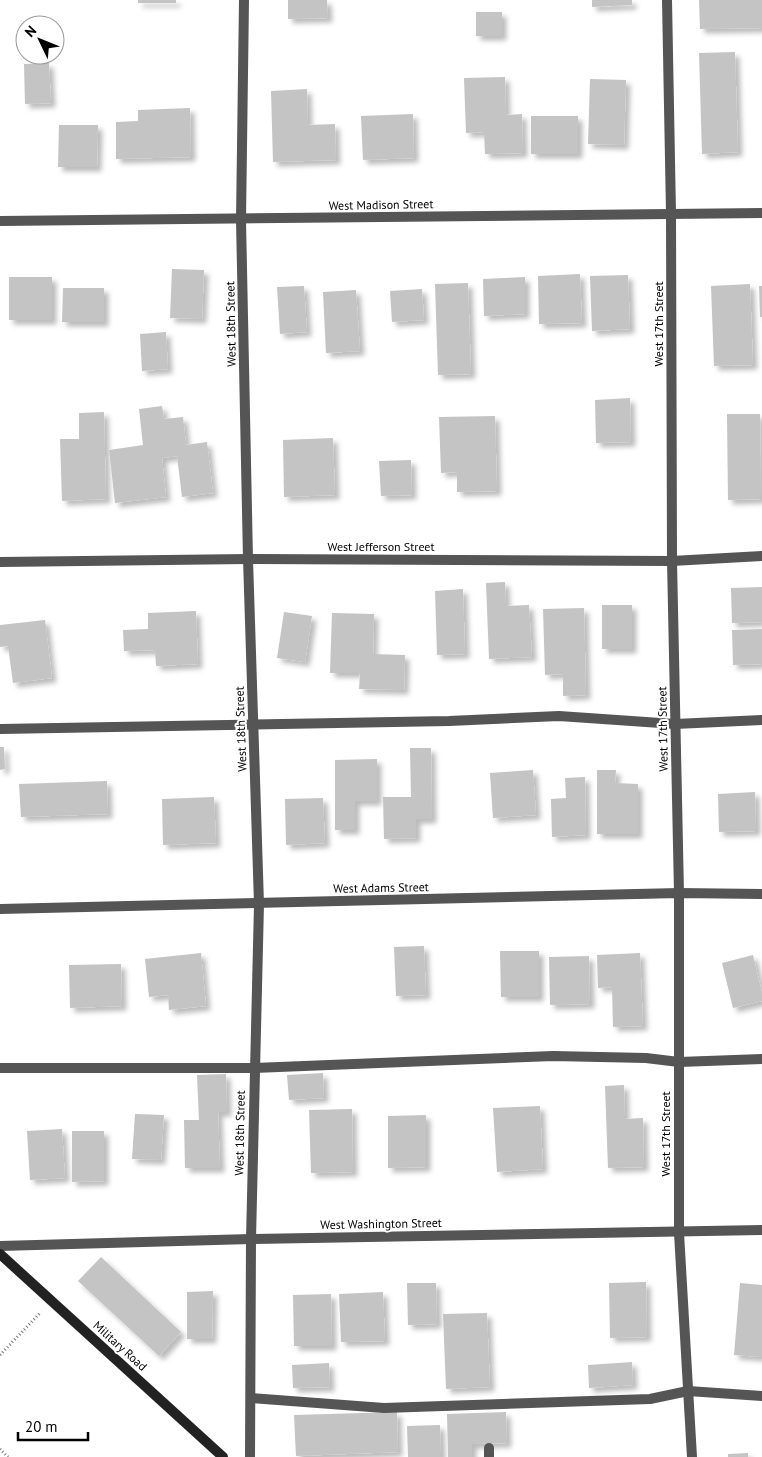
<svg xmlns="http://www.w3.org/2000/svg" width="762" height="1457" font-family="'PT Sans',sans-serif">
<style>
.building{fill:#c4c4c4;filter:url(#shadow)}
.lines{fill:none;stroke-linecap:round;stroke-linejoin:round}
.path{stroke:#777;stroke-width:3;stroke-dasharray:1 2.5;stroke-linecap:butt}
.lane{stroke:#555;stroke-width:10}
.street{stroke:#555;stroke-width:10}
.secondary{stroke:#222;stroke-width:10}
.labels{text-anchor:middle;stroke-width:4;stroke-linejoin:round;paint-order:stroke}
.street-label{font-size:12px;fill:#000;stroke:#fff}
</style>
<defs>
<filter id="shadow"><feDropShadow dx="4.5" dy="4.5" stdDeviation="2.5" flood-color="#0004"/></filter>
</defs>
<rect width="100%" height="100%" fill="#fff"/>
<g class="building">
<rect x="138" y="0" width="38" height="3"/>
<polygon points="288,0 327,0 328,18 288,19"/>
<polygon points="592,0 632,0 632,5 592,7"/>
<polygon points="699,0 762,0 762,28 700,29"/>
<rect x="476" y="12" width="26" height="24"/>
<polygon points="735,52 738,152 702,154 699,53"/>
<polygon points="49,63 51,103 25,104 24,64"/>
<polygon points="505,77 506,115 522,114 523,153 485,154 484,132 466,133 464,78"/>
<polygon points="590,79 626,80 624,145 588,144"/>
<polygon points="307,89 308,125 335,124 336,160 273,162 271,91"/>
<polygon points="190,108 191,157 116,159 116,122 138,121 138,110"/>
<polygon points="413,114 414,158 363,160 361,116"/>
<rect x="531" y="116" width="47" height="38"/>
<polygon points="59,125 98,125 97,167 58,167"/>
<polygon points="172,269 204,270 202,319 170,318"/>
<polygon points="580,274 582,323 539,324 538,276"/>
<polygon points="628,275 630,329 592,331 590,276"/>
<rect x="9" y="277" width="43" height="43"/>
<polygon points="525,277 525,314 484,316 483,279"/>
<polygon points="468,283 471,374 438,375 435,284"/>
<polygon points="750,284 753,365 714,366 711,286"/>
<polygon points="304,286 307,332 280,334 277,287"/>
<polygon points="759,286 762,286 762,317 760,317"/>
<polygon points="63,288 104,288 104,322 62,322"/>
<polygon points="422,289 424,320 392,322 390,291"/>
<polygon points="356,290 360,351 326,353 323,292"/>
<polygon points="166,332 168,369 142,371 140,334"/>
<polygon points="630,398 631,442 596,443 595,400"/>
<polygon points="162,406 164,419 183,417 186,445 207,442 213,493 182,497 177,456 162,458 166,497 115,503 109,450 143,445 139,409"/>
<polygon points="104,412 106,499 62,501 60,439 79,439 79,413"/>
<polygon points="727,414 760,414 761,499 728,500"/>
<polygon points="495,416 497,491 457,492 457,472 441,473 439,417"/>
<polygon points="333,438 335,495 284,497 283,440"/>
<polygon points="411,460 412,495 381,496 379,461"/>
<polygon points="505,582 506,606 529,605 532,657 489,659 486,583"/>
<polygon points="762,587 762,622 732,623 731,588"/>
<polygon points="463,589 465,654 437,655 435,591"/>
<rect x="602" y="605" width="30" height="44"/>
<polygon points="584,608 586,695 563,696 563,674 545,675 543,609"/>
<polygon points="196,611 198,664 156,666 155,650 124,651 123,630 148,629 148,613"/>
<polygon points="284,612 312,616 305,662 277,658"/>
<polygon points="332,613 374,614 373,654 405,655 404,690 359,689 360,673 330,673"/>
<polygon points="45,620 52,678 13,683 8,646 0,647 0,625"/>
<polygon points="762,629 762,664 733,665 732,630"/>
<polygon points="0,747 4,747 5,769 0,770"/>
<polygon points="410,748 431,748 432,819 416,819 416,838 384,839 383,797 411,797"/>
<polygon points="377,759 377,801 355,801 355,830 335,830 335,760"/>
<polygon points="533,770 536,815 493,818 490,773"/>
<polygon points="597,770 616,770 615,783 638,784 638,834 597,834"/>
<polygon points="585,777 586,835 552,837 551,799 566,798 565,778"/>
<polygon points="107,781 108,814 21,817 19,784"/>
<polygon points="755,792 756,831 719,832 718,794"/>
<polygon points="214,797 216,843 163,845 162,799"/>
<polygon points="323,798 325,843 286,845 285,799"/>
<polygon points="424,946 426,995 396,996 394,947"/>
<polygon points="500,951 539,951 539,997 501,997"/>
<polygon points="201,953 206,1006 169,1010 168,995 149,997 145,959"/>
<polygon points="640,953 643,1026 613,1027 612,987 598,988 597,955"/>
<polygon points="753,955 762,993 762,1001 733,1008 722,963"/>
<polygon points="589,956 590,1004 550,1005 549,957"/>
<polygon points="121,964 122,1006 70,1008 69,965"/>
<polygon points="323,1073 324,1098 289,1100 287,1075"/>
<polygon points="226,1074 227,1112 218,1112 220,1168 185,1168 184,1120 199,1120 197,1075"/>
<polygon points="624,1085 625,1119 643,1118 644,1167 608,1168 605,1086"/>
<polygon points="540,1106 543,1169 497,1172 493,1108"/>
<polygon points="352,1109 353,1172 311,1173 309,1110"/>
<polygon points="135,1114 164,1115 161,1160 132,1159"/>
<polygon points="426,1115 426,1167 388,1168 388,1116"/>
<polygon points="62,1129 65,1178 30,1180 27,1131"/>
<polygon points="72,1131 104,1131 104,1181 72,1182"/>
<polygon points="101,1257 181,1332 159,1356 78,1281"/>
<polygon points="646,1282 647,1337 610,1338 609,1283"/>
<polygon points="407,1283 436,1283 437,1324 408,1325"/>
<polygon points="740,1283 762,1285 762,1357 734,1355"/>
<polygon points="213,1291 212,1339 187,1339 187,1292"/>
<polygon points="383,1292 385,1341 341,1342 339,1294"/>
<polygon points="331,1294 332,1346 294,1346 293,1295"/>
<polygon points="487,1313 490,1387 446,1389 443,1314"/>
<polygon points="632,1362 633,1385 589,1388 588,1365"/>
<polygon points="329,1363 330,1387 293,1388 292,1365"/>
<polygon points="397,1412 398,1452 296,1456 294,1415"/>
<polygon points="506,1412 507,1443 472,1444 472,1457 448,1457 447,1414"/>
<polygon points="440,1425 441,1457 408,1457 407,1426"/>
<polygon points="748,1453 748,1457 728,1457 728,1454"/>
</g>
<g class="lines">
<g class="path">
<polyline points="0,1355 41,1312"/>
<polyline points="0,1449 8,1457"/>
</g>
<g class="lane">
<polyline points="0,729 449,721 559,716 675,724 762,720"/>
<polyline points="0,1068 254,1068 553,1056 646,1058 679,1062 762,1059"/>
<polyline points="251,1398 384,1408 650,1399 688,1391 762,1396"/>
<polyline points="489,1457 489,1448"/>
</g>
<g class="street">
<polyline points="244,0 241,220 248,559 259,904 251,1239 250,1457"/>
<polyline points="667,0 671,213 672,561 679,893 679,1233 692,1457"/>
<polyline points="0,221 762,213"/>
<polyline points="0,562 248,559 672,561 762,556"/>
<polyline points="0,909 679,893 762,894"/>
<polyline points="0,1246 251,1239 762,1230"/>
</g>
<polyline class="secondary" points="0,1254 223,1457"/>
</g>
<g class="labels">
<g class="street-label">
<text transform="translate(381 205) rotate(-1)" y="4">West Madison Street</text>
<text transform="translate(231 324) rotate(-91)" y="4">West 18th Street</text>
<text transform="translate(659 324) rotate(-90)" y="4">West 17th Street</text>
<text x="381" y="551">West Jefferson Street</text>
<text transform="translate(241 729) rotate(-92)" y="4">West 18th Street</text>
<text transform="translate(663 729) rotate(-91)" y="4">West 17th Street</text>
<text transform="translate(381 888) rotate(-1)" y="4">West Adams Street</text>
<text transform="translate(240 1133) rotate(-89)" y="4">West 18th Street</text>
<text transform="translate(666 1134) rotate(-90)" y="4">West 17th Street</text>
<text transform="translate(381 1224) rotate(-1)" y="4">West Washington Street</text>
<text transform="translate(120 1346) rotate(42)" y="4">Military Road</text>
</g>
</g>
<g transform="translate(40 40) rotate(313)"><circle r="24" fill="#ffffff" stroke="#999999"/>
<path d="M0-4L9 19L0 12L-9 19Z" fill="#000000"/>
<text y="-8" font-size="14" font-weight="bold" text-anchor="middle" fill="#000000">N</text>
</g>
<path d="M18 1432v8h70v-8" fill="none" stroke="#000000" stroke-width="2.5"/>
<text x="25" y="1432" font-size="15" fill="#000000" stroke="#ffffff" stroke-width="4" paint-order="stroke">20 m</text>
</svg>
